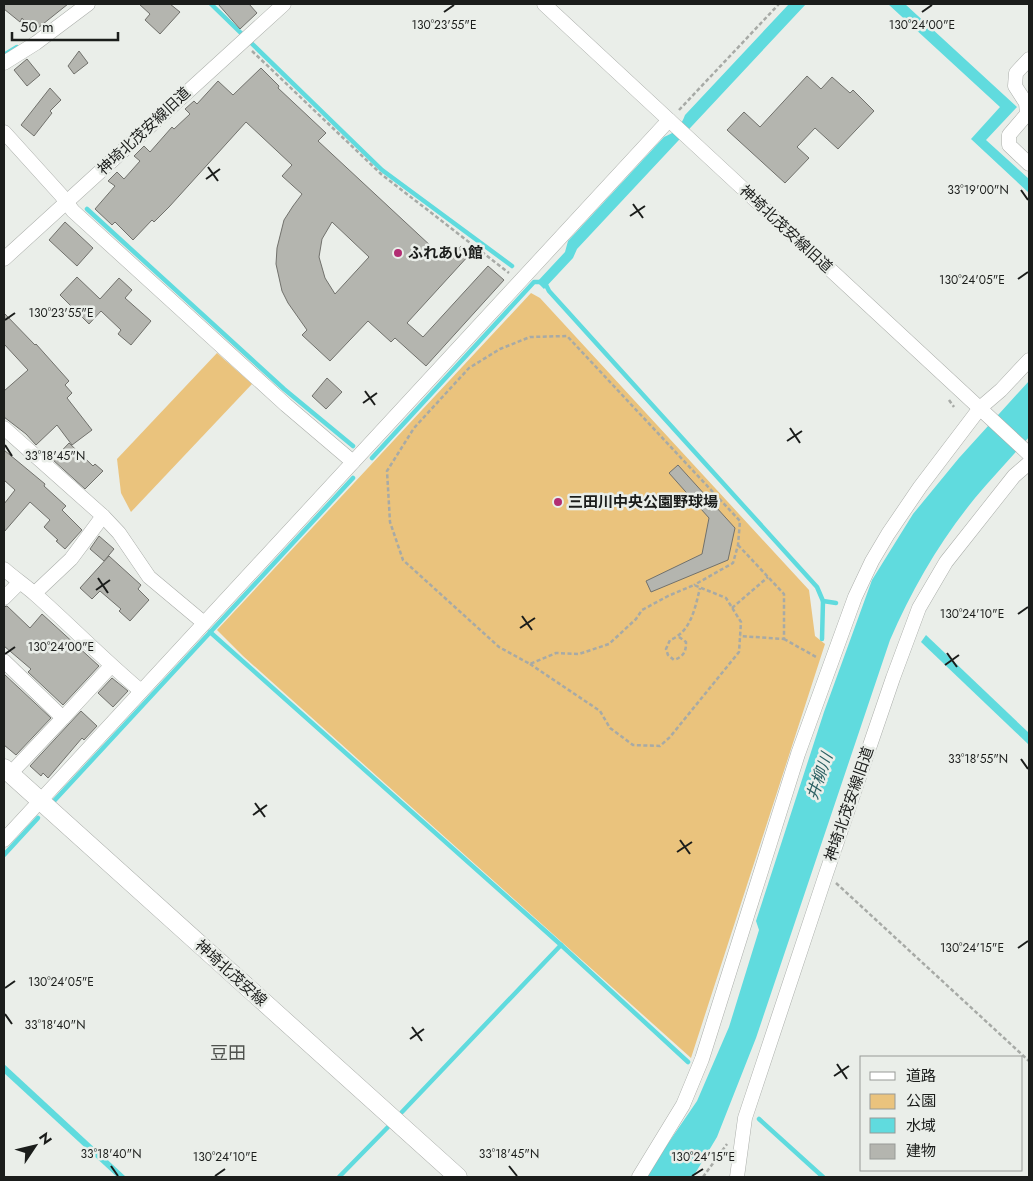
<svg xmlns="http://www.w3.org/2000/svg" width="1033" height="1181" font-family="Jost,'Noto Sans JP',sans-serif">
<style>
.green{fill:#eac37d}
.water{fill:#60dbde}
.lines{fill:none;stroke-linecap:round;stroke-linejoin:round}
.stream{stroke:#60dbde;stroke-width:4.5}
.building{fill:#b4b5af;stroke:#71716c;fill-rule:evenodd}
.minor-casing{stroke:#abaeaa;stroke-width:15}
.major-casing{stroke:#abaeaa;stroke-width:19}
.path{stroke:#a7aaa6;stroke-width:2.5;stroke-dasharray:4 2.5;stroke-linecap:butt}
.minor{stroke:#fff;stroke-width:14}
.major{stroke:#fff;stroke-width:18}
.ticks{fill:none;stroke:#1b1d1b;stroke-width:2}
.poi-dot{fill:#b22d73;stroke:#eaeee9;stroke-width:2}
.labels{text-anchor:middle;stroke-width:5;stroke-linejoin:round;paint-order:stroke}
.street-label{font-size:15px;fill:#1b1d1b;stroke:#eaeee9}
.poi-label{font-size:15px;font-weight:bold;fill:#1b1d1b;stroke:#eaeee9;text-anchor:start}
.water-label{font-size:16px;font-style:italic;fill:#2c6062;stroke:#eaeee9}
.quarter-label{font-size:18px;fill:#4f524e;stroke:#eaeee9}
.ticks-label{font-size:12px;text-anchor:middle;fill:#1b1d1b;stroke:#eaeee9;stroke-width:5;stroke-linejoin:round;paint-order:stroke}
</style>
<rect width="100%" height="100%" fill="#eaeee9"/>
<g class="green">
<polygon points="531,293 540,298 809,590 815,636 825,644 691,1058 243,656 217,630"/>
<polygon points="217,353 252,384 131,512 121,493 117,459"/>
</g>
<g class="water">
<path d="M789,4h17l-229,245 -4,9 -29,31 -7,-7 28,-30 3,-11 96,-104c11,-4 17,-11 21,-22z"/>
<polygon points="888,4 905,4 1017,107 986,140 1029,179 1029,193 971,139 1000,107"/>
<path d="M1029,381v56c-18,21 -36,40 -54,61 -35,43 -63,91 -85,142l-134,398 -39,99 -24,40h-48l52,-76 32,-74 30,-97 -3,-9 68,-209 48,-132 41,-66 46,-56z"/>
<polygon points="926,635 1029,733 1029,745 921,642"/>
<polygon points="4,1064 126,1177 117,1177 4,1073"/>
</g>
<g class="lines">
<g class="stream">
<polyline points="211,4 382,170 512,266"/>
<polyline points="4,55 17,47"/>
<polyline points="87,209 284,389 353,446"/>
<polyline points="545,283 549,291 817,587 823,601 836,603"/>
<polyline points="372,458 534,282 543,282"/>
<polyline points="210,632 561,945 688,1062"/>
<polyline points="822,639 823,601"/>
<polyline points="54,801 353,478"/>
<polyline points="4,855 38,818"/>
<polyline points="402,1112 561,945"/>
<polyline points="759,1119 823,1177"/>
<polyline points="339,1177 388,1127"/>
</g>
</g>
<g class="building">
<polygon points="4,4 68,4 33,32 22,18 20,22 4,9"/>
<polygon points="139,4 170,4 180,12 160,34 145,20 150,14"/>
<polygon points="218,4 249,4 257,13 240,29"/>
<polygon points="79,51 88,63 74,74 68,66"/>
<polygon points="27,59 40,75 27,86 14,70"/>
<path d="M261,68l18,18 -1,2 48,45 -8,8 129,120 14,-15 9,8 -63,69 16,14 65,-71 16,14 -78,86 -31,-28 -4,4 -23,-21 -38,40 -28,-26 5,-5 -19,-27 -6,-12 -6,-27 1,-16 7,-28 9,-14 9,-12 -20,-18 10,-11 -46,-43 -77,85 -15,15 -2,-2 -19,20 -18,-18 -3,3 -17,-16 20,-23 -7,-5 9,-9 7,7 16,-18 -6,-5 10,-10 6,6 22,-25 2,2 16,-15 -5,-5 9,-8 3,3 21,-23 15,14zM332,222l37,35 -34,37 -10,-16 -6,-21 3,-18z"/>
<polygon points="807,76 821,89 832,77 850,93 853,90 874,111 838,149 815,128 797,147 809,158 785,183 727,130 744,112 760,127"/>
<polygon points="50,88 61,100 50,111 52,113 34,136 21,125"/>
<polygon points="65,222 93,248 77,266 49,240"/>
<polygon points="77,277 100,299 119,278 132,290 125,298 151,321 131,345 118,334 121,330 101,311 89,324 60,295"/>
<polygon points="4,313 35,345 36,344 69,381 65,385 72,393 67,398 92,430 72,445 57,425 36,445 26,434 4,417 4,391 28,370 4,344"/>
<polygon points="327,378 342,392 326,409 312,396"/>
<polygon points="69,443 93,466 95,464 103,471 85,489 53,460"/>
<polygon points="4,450 45,484 44,486 66,506 62,510 82,530 65,549 56,541 58,540 44,527 50,520 30,502 4,532 4,504 15,490 4,480"/>
<polygon points="678,465 735,528 728,560 651,592 646,581 702,554 709,518 669,473"/>
<polygon points="99,536 114,549 104,561 90,549"/>
<polygon points="109,556 141,585 138,589 149,600 130,621 119,611 121,609 100,591 92,599 80,588"/>
<polygon points="7,606 30,628 42,614 99,666 63,705 28,672 31,669 4,646 4,607"/>
<polygon points="4,674 51,718 16,755 4,745"/>
<polygon points="112,678 128,691 113,707 98,693"/>
<polygon points="81,711 97,726 84,740 82,738 48,778 43,773 41,776 30,766"/>
</g>
<g class="lines">
<g class="minor-casing">
<g id="minor">
<polyline points="544,4 1029,454"/>
<polyline points="1029,59 1016,73 1015,86 1026,103 1027,114 1009,135 1009,145 1029,164"/>
<polyline points="4,63 36,43 88,4"/>
<polyline points="4,132 61,195 73,211 286,405 353,462"/>
<polyline points="4,259 284,4"/>
<polyline points="4,428 103,516 71,559 35,593"/>
<polyline points="103,516 119,533 149,577 204,623"/>
<path d="M4,569c10,9 22,17 32,26 36,32 69,66 105,96"/>
<polyline points="4,598 19,583"/>
<polyline points="4,661 63,718 111,666"/>
<polyline points="10,774 63,718"/>
<polyline points="4,840 669,120"/>
<polyline points="639,1177 683,1105 702,1059 798,754 855,597 872,561 888,534 920,487 980,408 1001,390 1029,360"/>
<polyline points="737,1177 745,1118 826,874 893,678 919,608 946,562 1014,476 1029,463"/>
</g>
</g>
<g class="major-casing">
<polyline id="major" points="4,768 458,1177"/>
</g>
<g class="path">
<polyline points="252,51 381,174 509,273"/>
<polyline points="679,110 779,4"/>
<polyline points="949,400 954,407"/>
<polyline points="738,545 784,594 784,639 740,636"/>
<polyline points="732,608 768,577"/>
<path d="M679,637l7,5c0,10 -2,14 -12,18l-6,-5 -2,-6 4,-9c21,-8 25,-32 30,-52"/>
<polyline points="784,639 818,658"/>
<polyline points="530,664 600,711 610,728 633,745 660,746 670,737 739,652 741,622 726,598 694,585 668,596 642,610 636,619 609,644 579,654 556,653 530,664 499,647 403,560 390,522 387,471 414,428 469,368 500,349 530,337 567,336 740,521 738,545 733,563 694,585"/>
<polyline points="836,883 1029,1061"/>
<polyline points="703,1177 727,1144"/>
</g>
<use href="#minor" class="minor"/>
<use href="#major" class="major"/>
</g>
<path class="ticks" d="M444,12l10,-7M922,12l10,-7M208,167l10,14M206,179l14,-10M1021,190l7,10M633,204l10,14M630,216l15,-10M1018,279l10,-7M5,320l10,-7M365,391l10,14M363,403l14,-10M790,428l10,15M787,441l15,-10M5,445l7,11M98,578l10,15M96,590l14,-10M1018,614l10,-7M522,616l10,14M520,628l15,-10M947,653l10,14M5,654l10,-7M945,665l14,-10M1021,759l7,10M255,803l10,14M253,815l14,-10M680,840l10,14M677,852l15,-10M1018,948l10,-7M5,988l10,-7M5,1014l7,10M412,1027l10,14M410,1039l14,-10M837,1064l10,15M834,1076l15,-10M111,1166l7,10M509,1166l8,10M215,1176l10,-7M692,1176l11,-7"/>
<g class="poi-dot">
<circle cx="398" cy="253" r="5"/>
<circle cx="558" cy="502" r="5"/>
</g>
<g class="labels">
<g class="street-label">
<text transform="translate(144 131) rotate(-43)" y="5">神埼北茂安線旧道</text>
<text transform="translate(786 229) rotate(43)" y="5">神埼北茂安線旧道</text>
<text transform="translate(849 804) rotate(-71)" y="5">神埼北茂安線旧道</text>
<text transform="translate(231 973) rotate(42)" y="5">神埼北茂安線</text>
</g>
<g class="poi-label">
<text x="408" y="258">ふれあい館</text>
<text x="568" y="507">三田川中央公園野球場</text>
</g>
<g class="water-label">
<text transform="translate(819 776) rotate(-71)" y="6">井柳川</text>
</g>
<g class="quarter-label">
<text x="228" y="1059">豆田</text>
</g>
</g>
<g class="ticks-label">
<text x="444" y="29">130°23'55"E</text>
<text x="922" y="29">130°24'00"E</text>
<text x="978" y="194">33°19'00"N</text>
<text x="972" y="284">130°24'05"E</text>
<text x="61" y="317">130°23'55"E</text>
<text x="55" y="460">33°18'45"N</text>
<text x="972" y="618">130°24'10"E</text>
<text x="61" y="651">130°24'00"E</text>
<text x="978" y="763">33°18'55"N</text>
<text x="972" y="952">130°24'15"E</text>
<text x="61" y="986">130°24'05"E</text>
<text x="55" y="1029">33°18'40"N</text>
<text x="111" y="1158">33°18'40"N</text>
<text x="509" y="1158">33°18'45"N</text>
<text x="225" y="1161">130°24'10"E</text>
<text x="703" y="1161">130°24'15"E</text>
</g>
<rect width="1033" height="1181" fill="none" stroke="#1b1d1b" stroke-width="10"/>
<rect x="860" y="1056" width="162" height="115" fill="#eaeee9" stroke="#979a97"/>
<rect x="870" y="1072" width="25" height="8" fill="#ffffff" stroke="#979a97"/>
<text x="906" y="1081" font-size="15" fill="#1b1d1b">道路</text>
<rect x="870" y="1094" width="25" height="15" fill="#eac37d" stroke="#979a97"/>
<text x="906" y="1106" font-size="15" fill="#1b1d1b">公園</text>
<rect x="870" y="1118" width="25" height="15" fill="#60dbde" stroke="#979a97"/>
<text x="906" y="1131" font-size="15" fill="#1b1d1b">水域</text>
<rect x="870" y="1144" width="25" height="15" fill="#b4b5af" stroke="#979a97"/>
<text x="906" y="1156" font-size="15" fill="#1b1d1b">建物</text>
<g transform="translate(35 1146) rotate(55)" stroke="#eaeee9" stroke-width="4" paint-order="stroke">
<path d="M0-4L9 19L0 12L-9 19Z" fill="#1b1d1b"/>
<text y="-8" font-size="14" font-weight="bold" text-anchor="middle" fill="#1b1d1b">N</text>
</g>
<path d="M12 32v8h106v-8" fill="none" stroke="#1b1d1b" stroke-width="2.5"/>
<text x="20" y="32" font-size="15" fill="#1b1d1b" stroke="#eaeee9" stroke-width="4" paint-order="stroke">50 m</text>
</svg>
